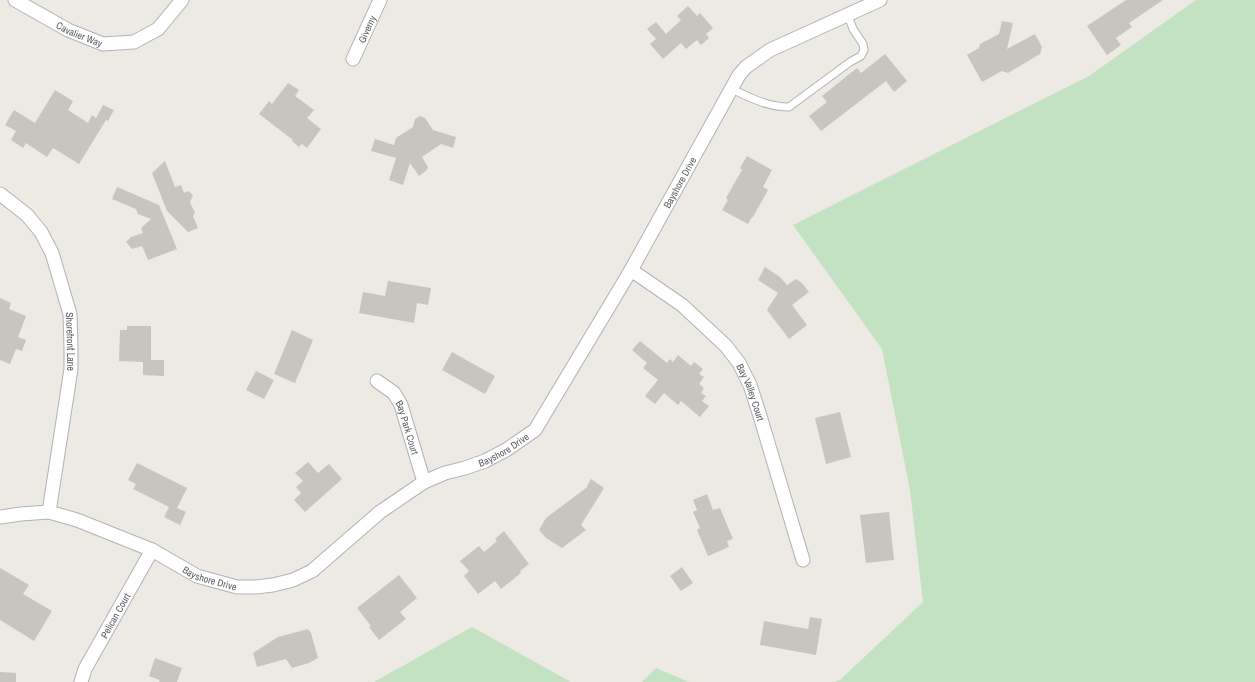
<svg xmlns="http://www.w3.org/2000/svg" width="1255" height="682" font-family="'Archivo Narrow',sans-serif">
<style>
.green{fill:#c2e2c1}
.building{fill:#c8c5c0}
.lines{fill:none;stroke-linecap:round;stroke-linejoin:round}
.lane-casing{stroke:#b0b3b7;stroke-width:9}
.street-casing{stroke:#b0b3b7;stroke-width:15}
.lane{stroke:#fff;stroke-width:7}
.street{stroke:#fff;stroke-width:13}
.labels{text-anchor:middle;stroke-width:4;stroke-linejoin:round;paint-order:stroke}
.street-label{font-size:10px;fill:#5b5e62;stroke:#fff}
</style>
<rect width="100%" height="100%" fill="#eceae3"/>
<g class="green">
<polygon points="1196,0 1255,0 1255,682 834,682 840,680 923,602 910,490 882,349 793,225 1089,76"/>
<polygon points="472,627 571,682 374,682"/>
<polygon points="656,668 689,682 642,682"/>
</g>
<g class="building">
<polygon points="1126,0 1163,0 1129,23 1132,27 1116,38 1121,45 1107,55 1087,26"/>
<polygon points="688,6 697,16 700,13 713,28 706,34 709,38 701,45 697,40 686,49 681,43 663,59 650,44 656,39 647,29 656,22 666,34 681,20 677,16"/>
<polygon points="1002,21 1013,23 1007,49 1035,34 1042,47 1040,54 1008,73 1002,71 982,82 967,55 979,48 980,44 999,34"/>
<polygon points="885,54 907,81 894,92 886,81 821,131 809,116 827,102 822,96 857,68 861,73"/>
<polygon points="288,83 299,90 295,96 314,110 307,118 321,129 307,148 302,144 299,147 292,141 293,140 259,114 269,101 272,104"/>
<polygon points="55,90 73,101 68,110 88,123 92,115 96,118 103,105 114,110 108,121 106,120 79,164 53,148 47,157 26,143 23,148 11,140 16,131 5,125 14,110 35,123"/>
<polygon points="420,116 425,118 433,130 456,137 453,148 441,144 422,157 428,167 427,170 419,176 410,163 403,185 389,180 396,158 371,151 375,139 394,145 396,138 413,127 415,119"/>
<polygon points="747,156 772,170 763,187 768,190 753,217 752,217 748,224 722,210 728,200 726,198 742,170 740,168"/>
<polygon points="165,161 175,187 181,185 184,193 188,191 193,195 190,202 195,213 193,216 198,228 188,232 167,211 152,173"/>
<polygon points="117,187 159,205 177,249 148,260 142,246 132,249 126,242 131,237 143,233 141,228 151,219 138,214 136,209 112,199"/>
<polygon points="765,267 780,277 787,285 796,279 802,283 809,292 792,305 807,325 789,339 767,310 778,293 758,280"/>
<polygon points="388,281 431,288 428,305 417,303 414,323 359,313 363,292 385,296"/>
<polygon points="0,298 11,303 9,309 26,316 18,337 26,340 22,351 16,349 10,364 0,360"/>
<polygon points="127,326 151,326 151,360 164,360 164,376 143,375 143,362 119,361 120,330 127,330"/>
<polygon points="292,330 313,340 295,383 274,374"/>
<polygon points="640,341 667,363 670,359 673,362 678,355 691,366 694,362 703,369 699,374 704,377 699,384 704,388 701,393 706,396 702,401 709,406 700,417 681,401 678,405 664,393 655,404 645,396 658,380 643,368 647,363 632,350"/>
<polygon points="452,352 495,376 485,394 442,370"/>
<polygon points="256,371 274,380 264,399 246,390"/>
<polygon points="840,412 851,457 826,464 815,418"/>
<polygon points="308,462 318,473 329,464 342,479 305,512 294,500 301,493 296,487 303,481 295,473"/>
<polygon points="137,463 187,488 177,508 186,512 180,525 164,517 169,507 133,489 136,484 128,480"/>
<polygon points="591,479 604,488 581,525 586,530 562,548 546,538 539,530 546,518 586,488"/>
<polygon points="707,494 713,510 720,508 733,539 727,541 729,547 708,556 697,530 700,528 693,512 697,510 693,500"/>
<polygon points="889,512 894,560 866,563 860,515"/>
<polygon points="504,531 529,564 520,571 521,573 501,589 495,581 478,594 464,576 469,571 460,561 479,546 484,552 497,541 495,539"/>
<polygon points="682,567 693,583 681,591 670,576"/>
<polygon points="0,568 29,585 23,594 52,611 34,641 0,620"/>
<polygon points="399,575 417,598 400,612 406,619 379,640 369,627 371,626 357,608"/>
<polygon points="810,617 822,619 816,655 760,645 764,621 808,629"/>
<polygon points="308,629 311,633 318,658 309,663 292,668 286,659 257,667 253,653 278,637"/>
<polygon points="155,658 182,668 177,682 159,682 160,680 149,676"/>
<polygon points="0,672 16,673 16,682 0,682"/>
</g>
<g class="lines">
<g class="lane-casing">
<path id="lane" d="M730,88c18,9 38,19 59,19l61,-45 11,-6 3,-6 -1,-6 -10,-15 -5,-14"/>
</g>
<g class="street-casing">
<g id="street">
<path id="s1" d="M15,0l53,30 35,14 31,-2 24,-13 24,-29"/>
<path id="s2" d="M353,59l27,-59"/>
<path id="s3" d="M0,194l27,21 14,17 11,21 18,61 1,34v21l-22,143"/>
<path id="s4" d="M631,270l51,35 44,41 13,17 11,22 10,31 43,144"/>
<path id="s5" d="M377,381l17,12 7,12 23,77"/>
<path id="s6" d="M0,517l21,-3 28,-2 28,8 75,30 45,26 40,11h19l17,-2 20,-5 19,-9 68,-59 44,-30 21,-9 20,-5 20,-7 21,-11 29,-20 96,-160 108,-195 7,-8 24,-17 110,-50"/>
<path id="s7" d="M81,682l4,-13 67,-119"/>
</g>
</g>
<use href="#lane" class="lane"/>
<use href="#street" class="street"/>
</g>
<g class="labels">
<g class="street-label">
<text dy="4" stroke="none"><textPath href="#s2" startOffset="33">Giverny</textPath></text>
<text dy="4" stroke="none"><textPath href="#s1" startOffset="73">Cavalier Way</textPath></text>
<text dy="4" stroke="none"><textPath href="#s6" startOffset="884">Bayshore Drive</textPath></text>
<text dy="4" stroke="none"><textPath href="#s3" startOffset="171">Shorefront Lane</textPath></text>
<text dy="4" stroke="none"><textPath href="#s4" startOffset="175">Bay Valley Court</textPath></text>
<text dy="4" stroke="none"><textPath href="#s5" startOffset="58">Bay Park Court</textPath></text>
<text dy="4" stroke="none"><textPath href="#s6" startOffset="560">Bayshore Drive</textPath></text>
<text dy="4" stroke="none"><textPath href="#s6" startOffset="224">Bayshore Drive</textPath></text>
<text dy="4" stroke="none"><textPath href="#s7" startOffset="75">Pelican Court</textPath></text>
</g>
</g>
</svg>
